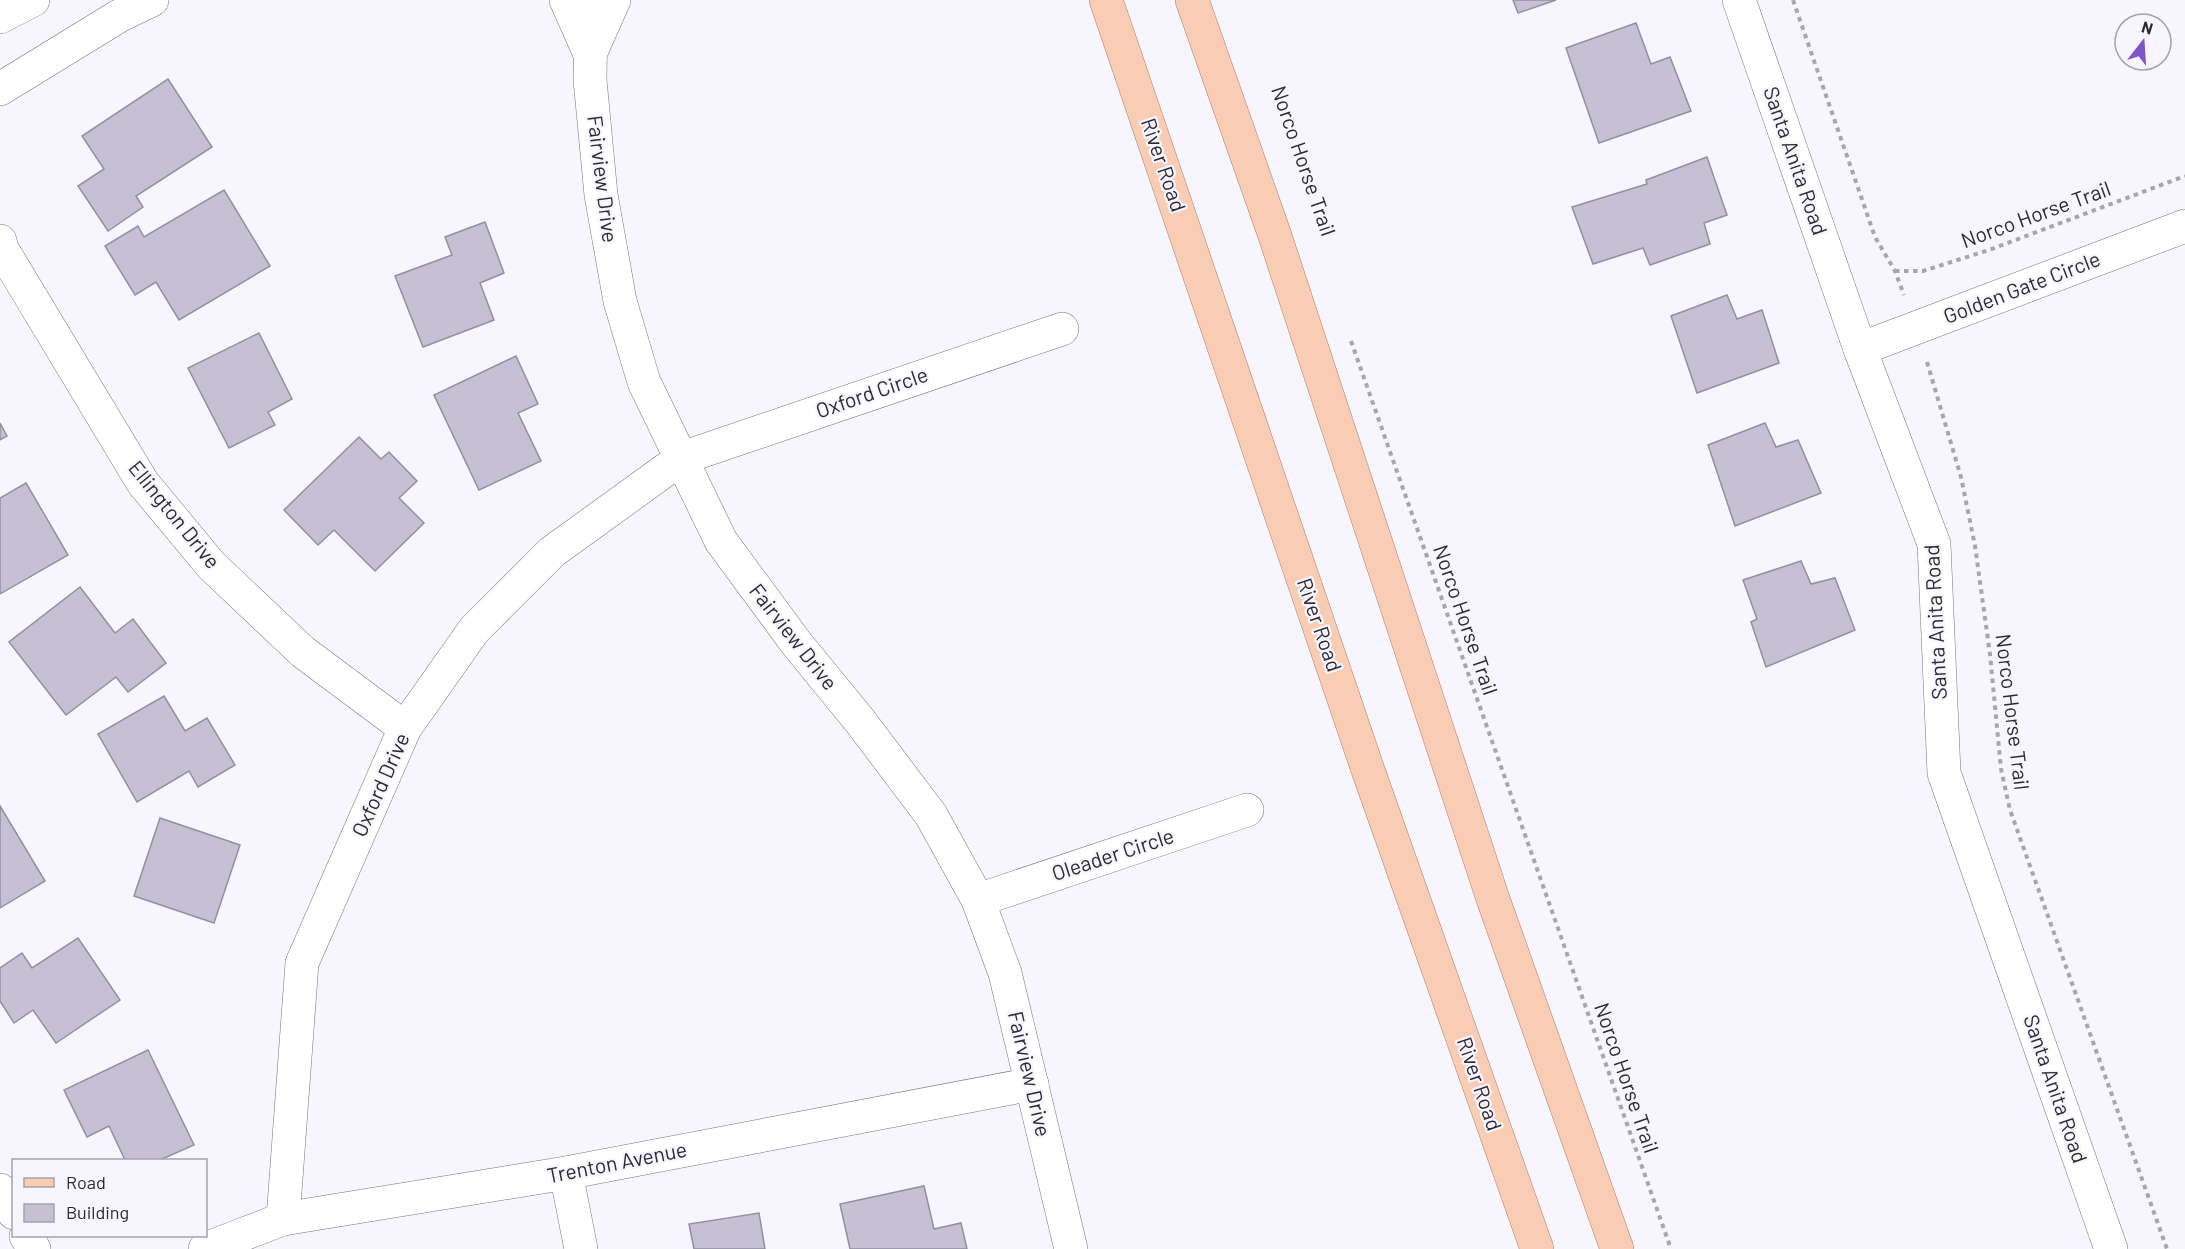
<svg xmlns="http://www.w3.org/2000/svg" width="2185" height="1249" font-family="Barlow,sans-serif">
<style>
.building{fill:#c6c0d5;stroke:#938ea2;stroke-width:1.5}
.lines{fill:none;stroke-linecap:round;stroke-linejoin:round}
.minor-casing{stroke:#777285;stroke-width:34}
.secondary-casing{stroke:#777285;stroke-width:34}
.primary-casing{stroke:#ae7e66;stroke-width:34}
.path{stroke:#a7a5ae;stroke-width:4;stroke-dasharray:4.5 4.5;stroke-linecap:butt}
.minor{stroke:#fff;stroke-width:33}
.secondary{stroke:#fff;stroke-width:33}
.primary{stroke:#f8cdb4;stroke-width:33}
.labels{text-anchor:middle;stroke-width:4.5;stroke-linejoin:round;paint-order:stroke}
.street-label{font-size:21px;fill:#2b2931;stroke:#f7f5fe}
</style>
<rect width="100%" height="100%" fill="#f7f5fe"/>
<g class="building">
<polygon points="1513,0 1556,0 1518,13"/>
<polygon points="1636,23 1651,64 1670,57 1691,111 1599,143 1566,48"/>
<polygon points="168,79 212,147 136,196 143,207 108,231 78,186 104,169 82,136"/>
<polygon points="1707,157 1727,215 1704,223 1710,244 1650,265 1643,248 1593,264 1572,207 1647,184 1646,180"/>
<polygon points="224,190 270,266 179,320 156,282 135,295 105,246 138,226 144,237"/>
<polygon points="485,222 504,273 480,283 494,320 423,347 395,276 452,255 445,237"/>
<polygon points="1727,295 1737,319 1762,310 1779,363 1697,393 1671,316"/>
<polygon points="259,333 292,399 268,412 275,425 229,448 188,368"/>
<polygon points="516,356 538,404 518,413 541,461 479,490 434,395"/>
<polygon points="0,423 7,436 0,440"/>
<polygon points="1765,423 1776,447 1798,440 1821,493 1735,526 1708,445"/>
<polygon points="359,437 381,459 389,452 417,481 399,498 424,523 375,571 334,530 318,545 284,510"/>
<polygon points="26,483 68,555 0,594 0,498"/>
<polygon points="1801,561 1811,584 1835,578 1855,630 1766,667 1751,622 1757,619 1743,580"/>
<polygon points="80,587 115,633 133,619 166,663 128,692 116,677 66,715 9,642"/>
<polygon points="164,696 185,731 207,718 235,765 198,787 189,771 137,802 98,734"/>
<polygon points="0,806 45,881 0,908"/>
<polygon points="160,818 240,845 214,923 134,896"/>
<polygon points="78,938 120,1000 56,1043 33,1010 14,1023 0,1001 0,968 22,953 32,968"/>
<polygon points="148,1050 194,1145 160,1160 125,1160 109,1126 87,1137 64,1090"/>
<polygon points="924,1186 934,1229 961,1223 967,1249 850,1249 840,1204"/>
<polygon points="759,1213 765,1249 694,1249 689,1224"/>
</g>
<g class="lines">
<g class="minor-casing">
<g id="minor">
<polyline points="591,0 590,80 601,195 620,301 644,382 721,541 797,644 860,721 931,815 978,900 1005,973 1071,1249"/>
<polyline points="1739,0 1860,349 1934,544 1944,773 2111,1249"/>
<polyline points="0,241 2,249 143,483 211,565 303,652 405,728"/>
<polyline points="1860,349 2185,226"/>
<polyline points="978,900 1247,810"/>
<polyline points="566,1173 581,1249"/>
<polyline points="0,1190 14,1213"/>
<polyline points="283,1219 302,963 405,728 474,630 552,552 682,458 1062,329"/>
<polyline points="26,1236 34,1249"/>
<polyline points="205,1249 283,1219 566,1173 1032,1084"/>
</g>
</g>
<g class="secondary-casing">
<g id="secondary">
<polyline points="566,0 590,54"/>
<polyline points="0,17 33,0"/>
<polyline points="590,54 614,0"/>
<polyline points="0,89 119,16 152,0"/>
</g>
</g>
<g class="primary-casing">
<g id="primary">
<polyline points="1106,0 1369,773 1537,1249"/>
<polyline points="1192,0 1274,233 1493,899 1617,1249"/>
</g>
</g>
<g class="path">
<polyline points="1793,0 1875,237 1895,271 1904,295"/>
<polyline points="1895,271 1923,271 1989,250 2185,176"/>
<polyline points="1351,341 1671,1249"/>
<polyline points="1927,362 1961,477 1975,546 1990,654 2001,769 2010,810 2167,1249"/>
</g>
<use href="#minor" class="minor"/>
<use href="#secondary" class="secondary"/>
<use href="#primary" class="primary"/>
</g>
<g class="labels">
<g class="street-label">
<text transform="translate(1303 161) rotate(71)" y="7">Norco Horse Trail</text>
<text transform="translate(1795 161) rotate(71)" y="7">Santa Anita Road</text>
<text transform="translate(1163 165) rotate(71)" y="7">River Road</text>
<text transform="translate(602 179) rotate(83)" y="7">Fairview Drive</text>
<text transform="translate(2036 215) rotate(-20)" y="7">Norco Horse Trail</text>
<text transform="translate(2022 288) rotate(-21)" y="7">Golden Gate Circle</text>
<text transform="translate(872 393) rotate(-19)" y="7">Oxford Circle</text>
<text transform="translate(174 515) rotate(51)" y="7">Ellington Drive</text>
<text transform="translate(1465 620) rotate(71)" y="7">Norco Horse Trail</text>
<text transform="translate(1936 622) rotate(-93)" y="7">Santa Anita Road</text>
<text transform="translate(1319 625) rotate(71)" y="7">River Road</text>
<text transform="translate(793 637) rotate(52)" y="7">Fairview Drive</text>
<text transform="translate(2012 712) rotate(83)" y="7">Norco Horse Trail</text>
<text transform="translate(381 785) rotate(-66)" y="7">Oxford Drive</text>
<text transform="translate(1113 855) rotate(-18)" y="7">Oleader Circle</text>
<text transform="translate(1029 1074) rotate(77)" y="7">Fairview Drive</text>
<text transform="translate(1626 1078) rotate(71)" y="7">Norco Horse Trail</text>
<text transform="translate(1479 1084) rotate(71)" y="7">River Road</text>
<text transform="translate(2055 1089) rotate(71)" y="7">Santa Anita Road</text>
<text transform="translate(617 1163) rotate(-11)" y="7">Trenton Avenue</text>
</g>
</g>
<rect x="12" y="1159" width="195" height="78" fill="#f7f5fe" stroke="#a5a3ac" stroke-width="1.5"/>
<rect x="24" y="1178" width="30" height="9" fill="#f8cdb4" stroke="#a5a3ac" stroke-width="1.5"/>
<text x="66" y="1189" font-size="18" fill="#2b2931">Road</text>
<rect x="24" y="1204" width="30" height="18" fill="#c6c0d5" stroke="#a5a3ac" stroke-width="1.5"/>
<text x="66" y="1219" font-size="18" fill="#2b2931">Building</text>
<g transform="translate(2143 42) rotate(17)"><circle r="28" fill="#f7f5fe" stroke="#a5a3ac" stroke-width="1.5"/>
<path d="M0-4.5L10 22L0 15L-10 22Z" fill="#8252ca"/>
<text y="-9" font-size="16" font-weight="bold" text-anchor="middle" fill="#2b2931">N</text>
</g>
</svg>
